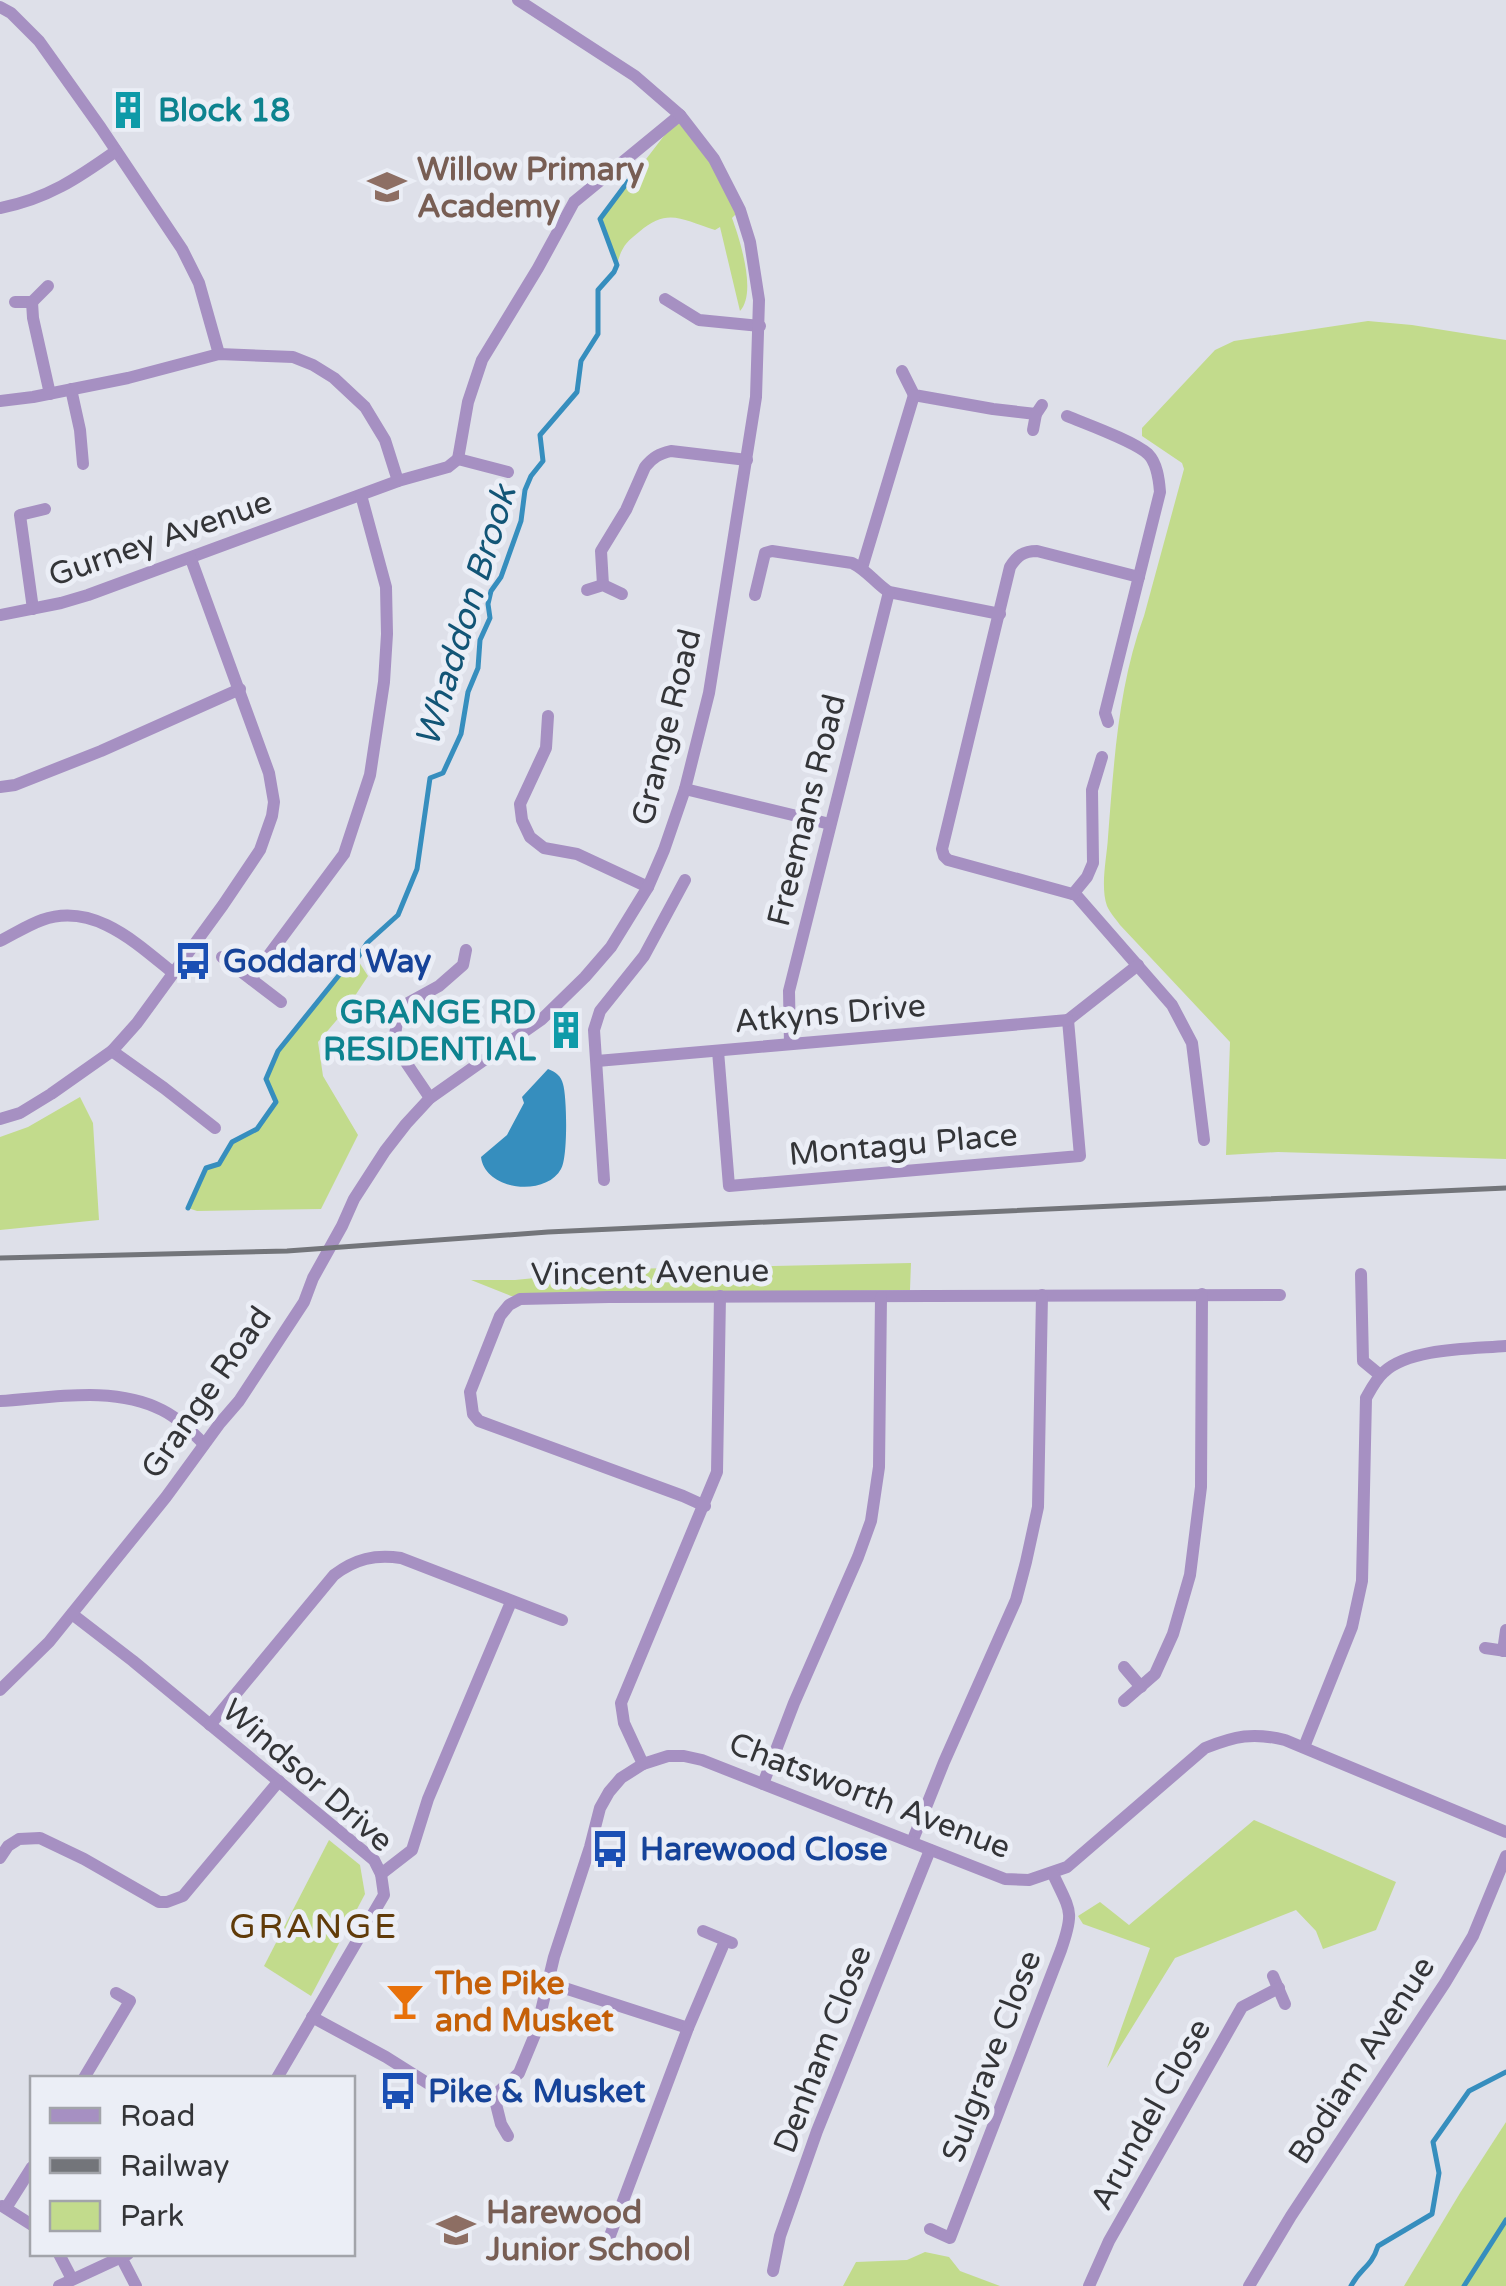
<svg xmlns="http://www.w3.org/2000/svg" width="1506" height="2286" font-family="'Varela Round',sans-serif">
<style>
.green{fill:#c2db8c}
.water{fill:#368ebe}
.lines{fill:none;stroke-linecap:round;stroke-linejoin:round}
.stream{stroke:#368ebe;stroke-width:5}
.street{stroke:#a690c2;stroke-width:12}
.rail{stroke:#73757a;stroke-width:5}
.labels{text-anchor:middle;stroke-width:10;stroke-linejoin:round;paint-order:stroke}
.culture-label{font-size:32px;font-weight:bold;fill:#0d838f;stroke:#ebeef6;text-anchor:start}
.education-label{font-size:32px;font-weight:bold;fill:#785e54;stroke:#ebeef6;text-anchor:start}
.street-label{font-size:32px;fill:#343538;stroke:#ebeef6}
.transit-label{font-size:32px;font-weight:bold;fill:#164399;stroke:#ebeef6;text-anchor:start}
.food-label{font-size:32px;font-weight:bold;fill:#c56008;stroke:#ebeef6;text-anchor:start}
.water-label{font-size:35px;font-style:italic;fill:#125576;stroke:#ebeef6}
.neighbourhood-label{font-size:35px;letter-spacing:2.5px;fill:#603b09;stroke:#ebeef6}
</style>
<rect width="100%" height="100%" fill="#dee0e9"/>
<g class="green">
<path d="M680,115l60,95 -8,8c8,22 25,75 8,93l-20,-84 -5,3c-33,-10 -47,-23 -76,2 -13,10 -18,16 -22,33l-17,-46z"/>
<path d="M1368,321l44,4 94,15v819l-228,-7 -52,3 4,-113 -110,-117c-4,-6 -10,-12 -13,-19 -7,-20 0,-49 1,-69 6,-74 10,-151 36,-221l40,-147 -2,-6 -40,-27v-8l73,-78 19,-9z"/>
<polygon points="357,959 368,976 347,1008 318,1042 323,1076 358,1135 321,1209 197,1211 188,1208 206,1168 219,1164 232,1142 257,1129 276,1102 266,1079 278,1051 340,974"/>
<polygon points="80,1097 93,1123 99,1220 0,1230 0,1137 28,1127"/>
<polygon points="911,1263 910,1290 511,1296 471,1280 515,1280 625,1269"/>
<polygon points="1254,1820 1396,1882 1376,1930 1323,1949 1316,1931 1296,1910 1175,1958 1107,2068 1150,1948 1083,1924 1078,1916 1100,1902 1129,1925"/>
<polygon points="329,1840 360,1865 365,1894 311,1996 264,1966"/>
<polygon points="1506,2122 1506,2286 1404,2286 1460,2193"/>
<polygon points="925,2252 949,2257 960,2271 1000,2286 843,2286 856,2262 907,2260"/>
</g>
<path class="water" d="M548,1069c8,3 13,7 15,15 4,13 5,75 -2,85 -15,28 -76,22 -80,-12l26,-22 17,-32 -2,-6z"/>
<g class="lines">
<g class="stream">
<polyline points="188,1208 206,1168 219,1164 232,1142 257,1129 276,1102 266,1079 278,1051 340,974 357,959 367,943 398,915 417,869 430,778 443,773 461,734 468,692 478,668 480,640 490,618 488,604 491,591 501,577 521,521 525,490 531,476 543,461 540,435 577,392 581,361 598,334 598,290 614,272 617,265 600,219 641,164"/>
<path d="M1351,2286c10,-19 20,-18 27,-40l54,-32 7,-41 -6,-31 36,-51 37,-19"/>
<polyline points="1464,2286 1506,2220"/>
</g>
<g class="street">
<polyline points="0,7 11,13 39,41 101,128 182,249 199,283 219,354"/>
<path d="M0,208c47,-9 78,-30 116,-57"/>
<polyline points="665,299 699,320 760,326"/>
<polyline points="15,302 32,302 48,286"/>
<polyline points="32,302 33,318 50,394"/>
<polyline points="902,371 914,395 993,409 1036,414"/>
<polyline points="71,389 80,430 83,464"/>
<polyline points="0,401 33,397 128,378 219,354 293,357 313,365 334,378 365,407 385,440 398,481"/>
<path d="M1067,416c19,8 67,25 81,38 9,9 11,25 12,38l-55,221 3,9"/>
<polyline points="1033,430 1036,414 1042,405"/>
<polyline points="458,459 468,402 482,360 538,268 574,202 680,115"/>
<polyline points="862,568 914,395"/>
<path d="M1139,577l-102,-26c-14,0 -20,5 -27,16l-68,282 2,7 4,4 128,35 96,110 20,38 12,97"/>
<path d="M603,585l-2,-34 25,-41 19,-43c8,-10 14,-13 26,-16l76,9"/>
<polyline points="587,590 603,585 622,594"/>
<path d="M755,595l10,-42 7,-2 80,12c15,7 24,21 37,29l111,22"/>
<polyline points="33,609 20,515 45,509"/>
<polyline points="0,615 61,603 88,595 398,481 448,467 458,459 508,472"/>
<polyline points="548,716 546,748 520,804 522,820 530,837 544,848 577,854 648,887"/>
<polyline points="0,787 15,785 101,751 240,689"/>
<polyline points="685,789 830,824"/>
<polyline points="1073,894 1087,877 1093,863 1092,790 1102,757"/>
<path d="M0,941c14,-7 28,-16 42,-21 51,-18 93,22 130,52"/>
<polyline points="222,957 281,1002"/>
<polyline points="251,979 344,854 370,775 384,682 387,634 386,587 361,495"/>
<polyline points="1068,1020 1138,965"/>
<polyline points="790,1044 789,991 889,592"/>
<polyline points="112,1051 164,1088 215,1128"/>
<polyline points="718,1051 729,1186 1080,1156 1068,1020"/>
<polyline points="597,1061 1068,1020"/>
<polyline points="430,1098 405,1061 394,1042 399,1008 439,986 463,965 466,950"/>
<polyline points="0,1119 20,1113 51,1094 112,1051 137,1023 223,905 260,850 272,816 274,802 269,773 191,559"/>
<polyline points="604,1180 594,1030 600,1011 644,956 685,880"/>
<polyline points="1361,1274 1363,1361 1380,1375"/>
<path d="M0,1401c51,-3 114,-16 162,9 16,8 29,21 42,34"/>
<polyline points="705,1506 683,1496 479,1421 473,1414 470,1392 500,1316 509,1305 520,1299 609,1297 1280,1295"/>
<polyline points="72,1614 133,1661 374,1860 381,1874 384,1895 277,2078"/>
<polyline points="1485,1648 1506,1651"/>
<polyline points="1503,1651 1506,1630"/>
<polyline points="1124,1667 1141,1687"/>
<polyline points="0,1690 49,1642 166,1497 220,1423 239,1401 304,1302 313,1278 342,1226 354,1199 385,1151 406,1124 430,1098 542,1019 585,977 611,947 648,887 664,850 685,789 709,693 756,397 759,300 750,242 740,210 714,159 680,115 635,76 518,0"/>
<polyline points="1124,1701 1155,1674 1173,1634 1190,1575 1201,1487 1202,1294"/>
<path d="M210,1725l124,-150c21,-16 41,-21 67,-17l161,62"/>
<path d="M1304,1747l48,-120 10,-46 4,-183c5,-9 10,-19 18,-26 26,-24 87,-23 122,-26"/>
<polyline points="643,1764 624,1723 621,1703 717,1472 720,1296"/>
<polyline points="763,1784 794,1703 858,1557 871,1521 879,1467 881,1297"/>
<polyline points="912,1842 944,1762 1016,1600 1026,1562 1038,1507 1042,1295"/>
<polyline points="0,1858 8,1846 19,1839 40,1838 84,1859 159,1902 167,1902 183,1896 279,1781"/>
<polyline points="381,1874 412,1850 428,1799 511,1602"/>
<polyline points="703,1931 732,1943"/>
<polyline points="1273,1976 1285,2004"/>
<polyline points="549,1983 688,2028"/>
<path d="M312,2017l74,40 46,29 40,11 22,-1 25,-23 17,-41 18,-75 36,-110 10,-39 9,-16 12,-14 22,-14 25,-8h16l18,4 303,119 24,1 38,-13 138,-119c30,-12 48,-16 80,-8l221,92"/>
<polyline points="84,2078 130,2001 116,1993"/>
<polyline points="494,2096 501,2124 508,2136"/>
<polyline points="2,2206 32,2225"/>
<polyline points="6,2208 32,2167"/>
<path d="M930,2229l20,9 111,-288c14,-40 9,-39 -8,-76"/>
<polyline points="599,2242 608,2241 688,2028 725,1941"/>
<polyline points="59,2254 72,2279"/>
<polyline points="121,2257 136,2286"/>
<polyline points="773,2271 780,2236 817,2131 930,1850"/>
<polyline points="59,2286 128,2254"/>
<polyline points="1089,2286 1109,2241 1242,2007 1279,1988"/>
<polyline points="1249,2286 1291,2216 1445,1983 1473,1936 1506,1856"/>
</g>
<polyline class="rail" points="0,1258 287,1251 548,1232 1506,1188"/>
</g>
<defs>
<g id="building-bare" transform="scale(3)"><path d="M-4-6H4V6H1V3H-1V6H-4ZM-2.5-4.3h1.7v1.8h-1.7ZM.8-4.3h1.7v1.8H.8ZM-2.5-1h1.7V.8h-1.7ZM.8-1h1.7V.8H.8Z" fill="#0f9aa8" stroke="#ebeef6" stroke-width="2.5" paint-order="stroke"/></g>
<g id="school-bare" transform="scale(3)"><path d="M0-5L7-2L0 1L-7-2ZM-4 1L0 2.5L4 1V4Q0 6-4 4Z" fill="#8d6e63" stroke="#ebeef6" stroke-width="2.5" paint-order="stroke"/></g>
<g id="bus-bare" transform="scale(3)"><path d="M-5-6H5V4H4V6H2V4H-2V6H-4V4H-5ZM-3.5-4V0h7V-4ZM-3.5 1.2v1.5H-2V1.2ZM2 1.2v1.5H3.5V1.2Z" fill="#1a4fb4" stroke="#ebeef6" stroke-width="2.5" paint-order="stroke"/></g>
<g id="bar-bare" transform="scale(3)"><path d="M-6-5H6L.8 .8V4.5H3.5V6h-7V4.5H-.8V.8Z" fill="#e8710a" stroke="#ebeef6" stroke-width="2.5" paint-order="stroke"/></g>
</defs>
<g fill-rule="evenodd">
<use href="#building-bare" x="128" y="110"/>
<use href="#school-bare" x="387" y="187"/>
<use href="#bus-bare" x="193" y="961"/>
<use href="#building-bare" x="566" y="1030"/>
<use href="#bus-bare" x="610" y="1849"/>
<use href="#bar-bare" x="405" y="2001"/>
<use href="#bus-bare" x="398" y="2091"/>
<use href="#school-bare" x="456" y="2230"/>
</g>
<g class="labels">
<g class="culture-label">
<text x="158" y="121">Block 18</text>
<text x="536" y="1023" text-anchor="end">GRANGE RD<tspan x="536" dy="37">RESIDENTIAL</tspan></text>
</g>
<g class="education-label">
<text x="417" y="180">Willow Primary<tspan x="417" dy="37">Academy</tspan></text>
<text x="486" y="2223">Harewood<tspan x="486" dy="37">Junior School</tspan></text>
</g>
<g class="street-label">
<text transform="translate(160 538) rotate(-19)" y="11">Gurney Avenue</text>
<text transform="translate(666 727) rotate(-76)" y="11">Grange Road</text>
<text transform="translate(806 810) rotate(-76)" y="11">Freemans Road</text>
<text transform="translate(830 1013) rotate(-5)" y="11">Atkyns Drive</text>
<text transform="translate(903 1144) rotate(-5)" y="11">Montagu Place</text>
<text transform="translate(650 1272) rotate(-1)" y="11">Vincent Avenue</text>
<text transform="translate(206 1392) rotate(-55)" y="11">Grange Road</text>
<text transform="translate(308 1775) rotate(41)" y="11">Windsor Drive</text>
<text transform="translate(870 1795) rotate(21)" y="11">Chatsworth Avenue</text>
<text transform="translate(822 2049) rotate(-69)" y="11">Denham Close</text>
<text transform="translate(991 2056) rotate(-69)" y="11">Sulgrave Close</text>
<text transform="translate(1361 2060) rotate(-57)" y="11">Bodiam Avenue</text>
<text transform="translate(1150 2114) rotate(-61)" y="11">Arundel Close</text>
</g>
<g class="transit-label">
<text x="223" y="972">Goddard Way</text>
<text x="640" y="1860">Harewood Close</text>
<text x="428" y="2102">Pike &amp; Musket</text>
</g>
<g class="food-label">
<text x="435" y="1994">The Pike<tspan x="435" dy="37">and Musket</tspan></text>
</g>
<g class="water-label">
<text transform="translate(465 616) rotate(-73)" y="12">Whaddon Brook</text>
</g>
<g class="neighbourhood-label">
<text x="314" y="1938">GRANGE</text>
</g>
</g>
<rect x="30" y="2076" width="325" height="180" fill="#ebeef6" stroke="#a2a4aa" stroke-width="2.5"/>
<rect x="50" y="2108" width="50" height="15" fill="#a690c2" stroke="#a2a4aa" stroke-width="2.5"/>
<text x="120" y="2126" font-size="30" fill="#343538">Road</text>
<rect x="50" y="2158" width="50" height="15" fill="#73757a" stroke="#a2a4aa" stroke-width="2.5"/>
<text x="120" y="2176" font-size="30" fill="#343538">Railway</text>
<rect x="50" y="2201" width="50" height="30" fill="#c2db8c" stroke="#a2a4aa" stroke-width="2.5"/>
<text x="120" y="2226" font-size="30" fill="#343538">Park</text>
</svg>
